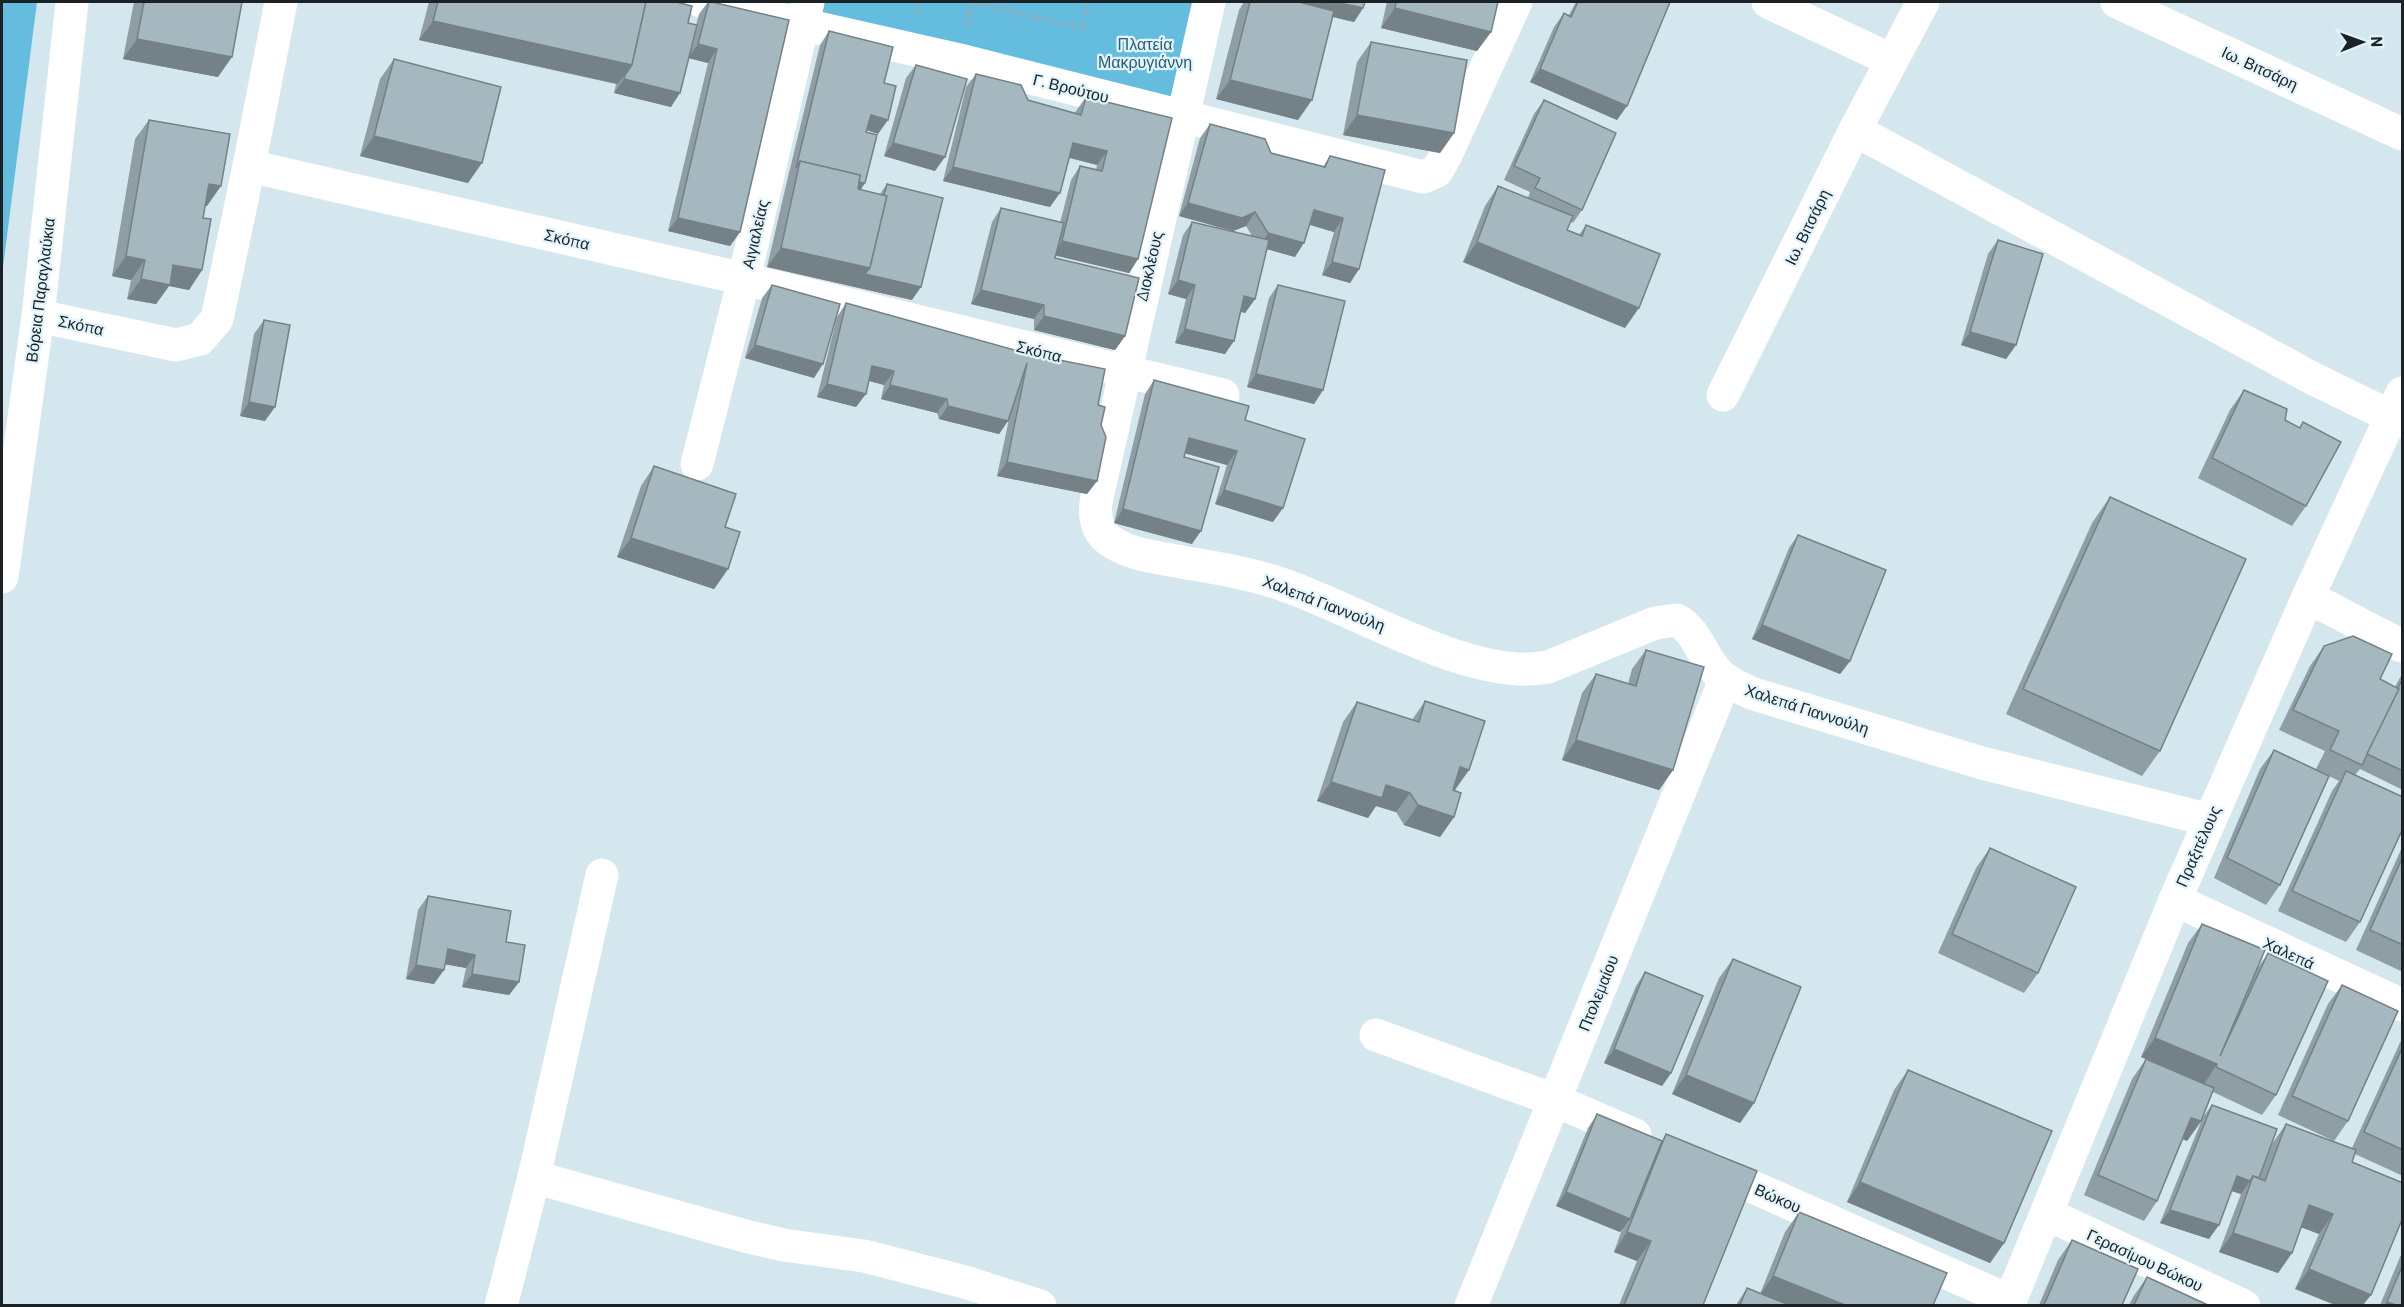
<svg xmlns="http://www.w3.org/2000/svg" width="2404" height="1307" font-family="Barlow,sans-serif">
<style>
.green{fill:#64bdde}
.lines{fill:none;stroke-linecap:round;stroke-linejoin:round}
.path{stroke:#99a8ae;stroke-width:4;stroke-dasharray:3 4.5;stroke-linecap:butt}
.minor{stroke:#fff;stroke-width:33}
.primary{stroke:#fff;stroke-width:33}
.wall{fill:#8f9ea4}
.shaded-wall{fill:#748186}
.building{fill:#a6b8bf;stroke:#748186;stroke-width:1.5}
.labels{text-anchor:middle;stroke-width:4.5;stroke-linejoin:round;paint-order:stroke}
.park-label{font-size:16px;fill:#2b5d6f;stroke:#e1f4fc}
.street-label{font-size:16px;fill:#1b2225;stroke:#e1f4fc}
</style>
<rect width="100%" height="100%" fill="#d4e7ee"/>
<g class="green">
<polygon points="2,2 37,2 2,275"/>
<polygon points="808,2 1209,2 1183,115 802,24"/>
</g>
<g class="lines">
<g class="path">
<polyline points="917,13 919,2"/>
<polyline points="967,24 971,2 1083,28 1087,2"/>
</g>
<g class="minor">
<polyline points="703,2 960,60 1423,177 1437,171 1446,155 1516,2"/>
<path d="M1209,2l-113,500c-2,18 2,33 19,42 18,11 41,13 61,17 34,6 69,11 102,22 75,24 194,100 270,84l107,-44 22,-3c21,12 24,35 40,52 9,11 24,16 37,22l228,69 228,57"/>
<polyline points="1768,2 1891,60"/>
<polyline points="2117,2 2402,134"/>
<polyline points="1855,130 2312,378 2402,422"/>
<polyline points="249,166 281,2"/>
<polyline points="38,316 176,345 200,339 217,319 249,166 744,279 1223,395"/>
<polyline points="1723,395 1855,130 1923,2"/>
<polyline points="697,464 744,279 808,2"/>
<polyline points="2308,597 2402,646"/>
<polyline points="2175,900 2402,1005"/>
<polyline points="1376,1035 1554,1100 1635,1135"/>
<polyline points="1710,1168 2010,1301"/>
<polyline points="534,1177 745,1236 783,1245 864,1256 965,1282 1040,1306"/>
<polyline points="2047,1214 2244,1306"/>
<polyline points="501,1306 534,1177 602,875"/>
<polyline points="1471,1306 1725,680"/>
<polyline points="2008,1306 2175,900 2308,597 2402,393"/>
</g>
<polyline class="primary" points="2,577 38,316 72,2"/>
</g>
<g class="wall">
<polygon points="134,2 242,2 218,77 123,59"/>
<polygon points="429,2 676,2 688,23 696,25 699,14 708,2 712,2 740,232 730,246 668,231 708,63 689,58 671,107 614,93 616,84 419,40"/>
<polygon points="1244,2 1365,2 1363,8 1354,22 1333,17 1298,120 1216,99 1239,10"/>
<polygon points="1387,2 1498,2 1491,32 1477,51 1381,28"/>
<polygon points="1576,2 1670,2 1617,120 1530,82 1554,27 1564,13 1569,15"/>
<polygon points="829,31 884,83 878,134 867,130 861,190 880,194 887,184 912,300 767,267 787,181 820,45"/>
<polygon points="1371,42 1454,133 1440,153 1343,135 1357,62"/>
<polygon points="394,59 468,183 360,156 380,79"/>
<polygon points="916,65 935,171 884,156 906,78"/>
<polygon points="976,74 1028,100 1075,113 1076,111 1086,97 1172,118 1138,259 1129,273 1056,255 1055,258 1125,336 1115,350 1034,330 1034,319 971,304 992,222 1001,208 1060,223 1071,180 1080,166 1096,170 1097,165 1069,158 1050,207 943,181 966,87"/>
<polygon points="1544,100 1582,210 1573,223 1571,222 1567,230 1579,235 1586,225 1625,328 1463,262 1485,206 1498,186 1528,198 1530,192 1504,180 1534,114"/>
<polygon points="149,120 207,206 205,205 203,218 202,270 189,290 169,286 156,304 127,299 131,280 112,276 135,139"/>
<polygon points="1210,124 1271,153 1323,167 1330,156 1359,269 1350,283 1322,275 1334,232 1310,225 1295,257 1267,249 1255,299 1245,313 1240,311 1225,354 1175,343 1186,299 1168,294 1183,235 1192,222 1252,236 1246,226 1233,231 1179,216 1200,138"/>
<polygon points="1998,240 2016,345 2006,359 1961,345 1988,254"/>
<polygon points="772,285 814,378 745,358 762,298"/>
<polygon points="1278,285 1323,390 1314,404 1247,387 1269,298"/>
<polygon points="846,303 1029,354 1098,405 1101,425 1097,481 1087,494 997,476 1009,419 999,434 939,419 937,413 881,399 884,385 869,381 856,407 817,397 837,317"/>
<polygon points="264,320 265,421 240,416 254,334"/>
<polygon points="1154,380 1245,420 1273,522 1215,504 1227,465 1185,453 1184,457 1192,544 1114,523 1145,394"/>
<polygon points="2244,390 2285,420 2299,428 2303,422 2306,506 2292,526 2198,478 2230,410"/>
<polygon points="654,466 725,527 728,569 714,589 617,557 641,486"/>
<polygon points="2110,497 2160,751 2142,776 2006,714 2092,523"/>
<polygon points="1798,535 1850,661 1840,674 1752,639 1789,548"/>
<polygon points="2324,646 2395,687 2403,672 2403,790 2360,769 2355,775 2360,922 2346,942 2278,911 2332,791 2339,781 2329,776 2280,885 2266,905 2214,878 2260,769 2274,750 2316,769 2325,751 2279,730 2310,666"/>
<polygon points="1646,650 1673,770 1659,790 1562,760 1582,693 1596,674 1628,684 1632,669"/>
<polygon points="1425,701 1455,790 1453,789 1454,817 1440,837 1404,825 1396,812 1376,806 1368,818 1317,801 1343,722 1357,702 1412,720"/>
<polygon points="2403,845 2403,972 2356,950"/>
<polygon points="1990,848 2038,973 2024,993 1938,953 1976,868"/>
<polygon points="428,896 519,982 509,995 462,987 466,968 445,964 434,984 406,979 418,910"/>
<polygon points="2202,924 2258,968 2268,953 2276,1095 2262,1115 2213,1092 2203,1117 2212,1105 2259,1178 2259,1179 2272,1144 2286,1124 2352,1148 2403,1036 2403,1176 2355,1154 2352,1162 2403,1183 2295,1289 2319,1234 2301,1227 2292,1253 2278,1273 2219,1252 2241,1194 2232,1191 2209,1239 2160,1223 2201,1122 2187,1141 2183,1139 2157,1201 2144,1221 2084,1195 2132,1079 2146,1059 2141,1057 2188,943"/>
<polygon points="1733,959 1754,1103 1740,1123 1672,1094 1719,978"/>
<polygon points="1645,972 1671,1073 1662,1086 1604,1063 1636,986"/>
<polygon points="2342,985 2348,1121 2334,1141 2278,1115 2328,1004"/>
<polygon points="1908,1070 2004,1243 1990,1263 1847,1202 1894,1090"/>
<polygon points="1597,1114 1662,1141 1666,1134 1703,1305 1619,1305 1637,1261 1614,1252 1622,1229 1620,1232 1556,1206 1588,1128"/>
<polygon points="1799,1212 1933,1305 1736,1305 1747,1288 1760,1294 1785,1232"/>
<polygon points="2072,1240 2122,1305 2039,1305 2058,1260"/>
<polygon points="2403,1250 2403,1305 2380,1305"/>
<polygon points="2147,1277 2208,1305 2129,1305 2133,1297"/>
</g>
<g class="shaded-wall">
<polygon points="1270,2 1335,2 1363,8 1354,22"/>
<polygon points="1395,8 1491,32 1477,51 1381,28"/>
<polygon points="433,21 632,65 618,84 419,40"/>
<polygon points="137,39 232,57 218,77 123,59"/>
<polygon points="698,44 717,49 708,63 688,58"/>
<polygon points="1540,69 1627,106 1617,120 1530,82"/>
<polygon points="624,79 680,93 671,107 614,93"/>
<polygon points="1230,80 1312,100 1298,120 1216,99"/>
<polygon points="871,115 888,120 878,134 861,128"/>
<polygon points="1357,115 1454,133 1440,153 1343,135"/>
<polygon points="374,136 482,163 468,183 360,156"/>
<polygon points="893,143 945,157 935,171 884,156"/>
<polygon points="1073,143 1107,151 1097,165 1064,156"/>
<polygon points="953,167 1060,193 1050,207 943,181"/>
<polygon points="799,168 865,183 856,197"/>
<polygon points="209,184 221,186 207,206 195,203"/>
<polygon points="1188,203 1255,212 1246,226 1233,231 1179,216"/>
<polygon points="1314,210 1343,218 1334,232 1304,223"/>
<polygon points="678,218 740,232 730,246 668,231"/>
<polygon points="1268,233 1304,243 1295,257 1259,247"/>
<polygon points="1062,241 1138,259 1129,273 1053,255"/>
<polygon points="1477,242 1639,308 1625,328 1463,262"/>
<polygon points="781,248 870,268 921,287 912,300 767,267"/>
<polygon points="126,256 145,260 131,280 112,276"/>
<polygon points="1332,262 1359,269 1350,283 1322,275"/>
<polygon points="173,265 202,270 189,290 169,286 156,304 127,299 141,279"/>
<polygon points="1178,280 1195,285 1186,299 1168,294"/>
<polygon points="981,290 1044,305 1034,319 971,304"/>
<polygon points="1244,296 1255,299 1245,313 1234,310"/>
<polygon points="1044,316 1125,336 1115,350 1034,330"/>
<polygon points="1185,329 1234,341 1225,354 1175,343"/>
<polygon points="1970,332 2016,345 2006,359 1961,345"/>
<polygon points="755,345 823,364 814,378 745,358"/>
<polygon points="872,366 894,371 884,385 863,379"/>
<polygon points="1256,374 1323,390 1314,404 1247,387"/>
<polygon points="827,384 866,394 856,407 817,397"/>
<polygon points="890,385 947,399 937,413 881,399"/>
<polygon points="249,402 275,407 265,421 240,416"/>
<polygon points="948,406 1008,421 999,434 939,419"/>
<polygon points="1189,438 1237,451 1227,465 1180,452"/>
<polygon points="1007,462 1097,481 1087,494 997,476"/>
<polygon points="1224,490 1283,508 1273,522 1215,504"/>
<polygon points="1123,509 1201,531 1192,544 1114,523"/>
<polygon points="631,538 728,569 714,589 617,557"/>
<polygon points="1762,625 1850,661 1840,674 1752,639"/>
<polygon points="1576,740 1673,770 1659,790 1562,760"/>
<polygon points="1460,767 1469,770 1455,790 1446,787"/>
<polygon points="1331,782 1386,785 1410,793 1396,812 1376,806 1368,818 1317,801"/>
<polygon points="1418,805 1454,817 1440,837 1404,825"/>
<polygon points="448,949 475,955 466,968 438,963"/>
<polygon points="416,965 444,970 434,984 406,979"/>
<polygon points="472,974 519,982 509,995 462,987"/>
<polygon points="2155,1038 2217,1064 2204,1084 2141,1057"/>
<polygon points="1614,1049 1671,1073 1662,1086 1604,1063"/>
<polygon points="1686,1075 1754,1103 1740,1123 1672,1094"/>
<polygon points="2191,1118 2201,1121 2187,1141 2177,1137"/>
<polygon points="2237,1176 2250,1181 2241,1194 2228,1190"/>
<polygon points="1860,1182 2004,1243 1990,1263 1847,1202"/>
<polygon points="1566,1192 1630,1219 1620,1232 1556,1206"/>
<polygon points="2309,1205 2333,1214 2319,1234 2295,1225"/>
<polygon points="2170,1210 2219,1225 2209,1239 2160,1223"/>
<polygon points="1627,1232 1651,1241 1637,1261 1614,1252"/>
<polygon points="2233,1233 2292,1253 2278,1273 2219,1252"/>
<polygon points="2309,1269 2371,1295 2363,1305 2335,1305 2295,1289"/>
<polygon points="1773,1276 1845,1305 1783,1305 1759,1296"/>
<polygon points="2387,1302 2396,1305 2384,1305"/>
</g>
<g class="building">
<polygon points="144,2 242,2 232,57 137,39"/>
<polygon points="438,2 646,2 632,65 433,21"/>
<polygon points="646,2 676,2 692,6 688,23 697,25 680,93 624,79 625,75 632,65"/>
<polygon points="709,2 712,2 789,20 740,232 678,218 717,49 698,44"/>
<polygon points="1250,2 1299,2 1334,11 1312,100 1230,80"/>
<polygon points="1335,2 1365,2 1363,8"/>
<polygon points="1396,2 1498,2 1491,32 1395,8"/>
<polygon points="1578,2 1670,2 1627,106 1540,69 1564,13 1571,17"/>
<polygon points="829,31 893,47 884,83 896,86 888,120 871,115 866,132 877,135 865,183 859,182 860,175 800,161 796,168"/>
<polygon points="1371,42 1467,60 1454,133 1357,115"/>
<polygon points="394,59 501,87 482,163 374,136"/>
<polygon points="916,65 967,79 945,157 893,143"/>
<polygon points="976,74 1021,85 1028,100 1081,115 1086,97 1172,118 1138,259 1062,241 1080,166 1102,171 1107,151 1073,143 1060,193 953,167"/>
<polygon points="1544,100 1616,133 1582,210 1535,188 1540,178 1514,166"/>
<polygon points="149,120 230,134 221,186 209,184 203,218 211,219 202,270 173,265 170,285 141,279 145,260 126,256"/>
<polygon points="1210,124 1265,139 1271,153 1325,167 1330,156 1385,170 1359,269 1332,262 1343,218 1314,210 1304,243 1268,233 1255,212 1242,218 1188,203"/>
<polygon points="800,161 860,175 858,189 887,196 870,268 781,248"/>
<polygon points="887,184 943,198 921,287 865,274 870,268 887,196 884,195"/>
<polygon points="1498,186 1573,216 1567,230 1582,236 1586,225 1660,254 1639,308 1477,242"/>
<polygon points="1001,208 1064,223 1055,258 1139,278 1125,336 1044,316 1044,305 981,290"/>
<polygon points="1192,222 1269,240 1255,299 1244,296 1234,341 1185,329 1195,285 1178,280"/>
<polygon points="1998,240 2043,254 2016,345 1970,332"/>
<polygon points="772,285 840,304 823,364 755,345"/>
<polygon points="1278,285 1345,301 1323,390 1256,374"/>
<polygon points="846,303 1029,354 1105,369 1098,405 1105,407 1101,425 1106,437 1097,481 1007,462 1027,363 1008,421 948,406 947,399 890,385 894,371 872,366 866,394 827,384"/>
<polygon points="264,320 290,325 275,407 249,402"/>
<polygon points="1154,380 1249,406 1245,420 1305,439 1283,508 1224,490 1237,451 1189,438 1184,457 1219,467 1201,531 1123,509"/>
<polygon points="2244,390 2287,409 2285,420 2300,428 2303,422 2341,442 2306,506 2212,458"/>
<polygon points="654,466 736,494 725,527 740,532 728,569 631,538"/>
<polygon points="2110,497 2246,559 2160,751 2023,689"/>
<polygon points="1798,535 1886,570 1850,661 1762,625"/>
<polygon points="2353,636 2392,654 2380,679 2399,689 2362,765 2330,750 2339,731 2293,710 2324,646"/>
<polygon points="1646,650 1704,667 1673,770 1576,740 1596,674 1636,686"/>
<polygon points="2403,678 2403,771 2367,754 2399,689 2398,688"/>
<polygon points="1425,701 1485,721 1469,770 1460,767 1453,790 1461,793 1454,817 1418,805 1410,793 1386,785 1382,798 1331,782 1357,702 1419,722"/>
<polygon points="2274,750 2329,776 2280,885 2227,858"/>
<polygon points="2346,771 2403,797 2403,828 2360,922 2292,891"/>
<polygon points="1990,848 2076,887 2038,973 1952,934"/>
<polygon points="2403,856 2403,945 2370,930"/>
<polygon points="428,896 511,911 506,942 525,945 519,982 472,974 475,955 448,949 444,970 416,965"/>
<polygon points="2202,924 2265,950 2220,1056 2268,953 2328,981 2276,1095 2216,1067 2217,1064 2155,1038"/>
<polygon points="1733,959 1801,987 1754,1103 1686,1075"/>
<polygon points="1645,972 1703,996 1671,1073 1614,1049"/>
<polygon points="2342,985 2398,1011 2348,1121 2292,1096"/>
<polygon points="2403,1046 2403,1150 2364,1132"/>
<polygon points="2146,1059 2214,1088 2201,1121 2191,1118 2157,1201 2098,1175"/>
<polygon points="1908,1070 2052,1131 2004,1243 1860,1182"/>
<polygon points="2212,1105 2277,1129 2259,1178 2253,1176 2250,1181 2237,1176 2219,1225 2170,1210"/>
<polygon points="1597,1114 1662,1141 1630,1219 1566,1192"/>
<polygon points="2286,1124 2356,1150 2352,1162 2403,1183 2403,1217 2371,1295 2309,1269 2333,1214 2309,1205 2292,1253 2233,1233 2253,1176 2265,1181"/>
<polygon points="1666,1134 1757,1171 1703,1305 1624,1305 1651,1241 1627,1232"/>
<polygon points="1799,1212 1947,1273 1933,1305 1845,1305 1773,1276"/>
<polygon points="2072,1240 2138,1269 2122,1305 2044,1305"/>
<polygon points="2403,1264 2403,1305 2396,1305 2387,1302"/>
<polygon points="2147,1277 2208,1305 2134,1305"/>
<polygon points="1747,1288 1789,1305 1740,1305"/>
</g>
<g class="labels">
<g class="park-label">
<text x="1145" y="50">Πλατεία<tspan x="1145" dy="18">Μακρυγιάννη</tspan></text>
</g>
<g class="street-label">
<text transform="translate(2260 68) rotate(25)" y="6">Ιω. Βιτσάρη</text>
<text transform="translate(1071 88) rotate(14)" y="6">Γ. Βρούτου</text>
<text transform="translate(1807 227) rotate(-64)" y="6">Ιω. Βιτσάρη</text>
<text transform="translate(755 234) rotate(-77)" y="6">Αιγιαλείας</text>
<text transform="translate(567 239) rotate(13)" y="6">Σκόπα</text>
<text transform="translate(1149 266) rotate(-77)" y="6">Διοκλέους</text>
<text transform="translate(40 290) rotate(-83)" y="6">Βόρεια Παραγλαύκια</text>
<text transform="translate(81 325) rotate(12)" y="6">Σκόπα</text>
<text transform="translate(1039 351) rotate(14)" y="6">Σκόπα</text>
<text transform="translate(1324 603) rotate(21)" y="6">Χαλεπά Γιαννούλη</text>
<text transform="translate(1807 709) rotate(18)" y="6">Χαλεπά Γιαννούλη</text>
<text transform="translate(2198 846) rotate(-66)" y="6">Πραξιτέλους</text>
<text transform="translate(2289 953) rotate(25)" y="6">Χαλεπά</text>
<text transform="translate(1598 993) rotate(-68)" y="6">Πτολεμαίου</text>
<text transform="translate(1778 1198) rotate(24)" y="6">Βώκου</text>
<text transform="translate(2145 1260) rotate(25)" y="6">Γερασίμου Βώκου</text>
</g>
</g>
<rect width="2404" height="1307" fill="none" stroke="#1b2225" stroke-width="6"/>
<g transform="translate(2362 42) rotate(89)" stroke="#e1f4fc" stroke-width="4.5" paint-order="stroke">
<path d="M0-4.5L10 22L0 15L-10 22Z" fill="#1b2225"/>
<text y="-9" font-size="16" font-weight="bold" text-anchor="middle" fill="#1b2225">N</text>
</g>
</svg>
